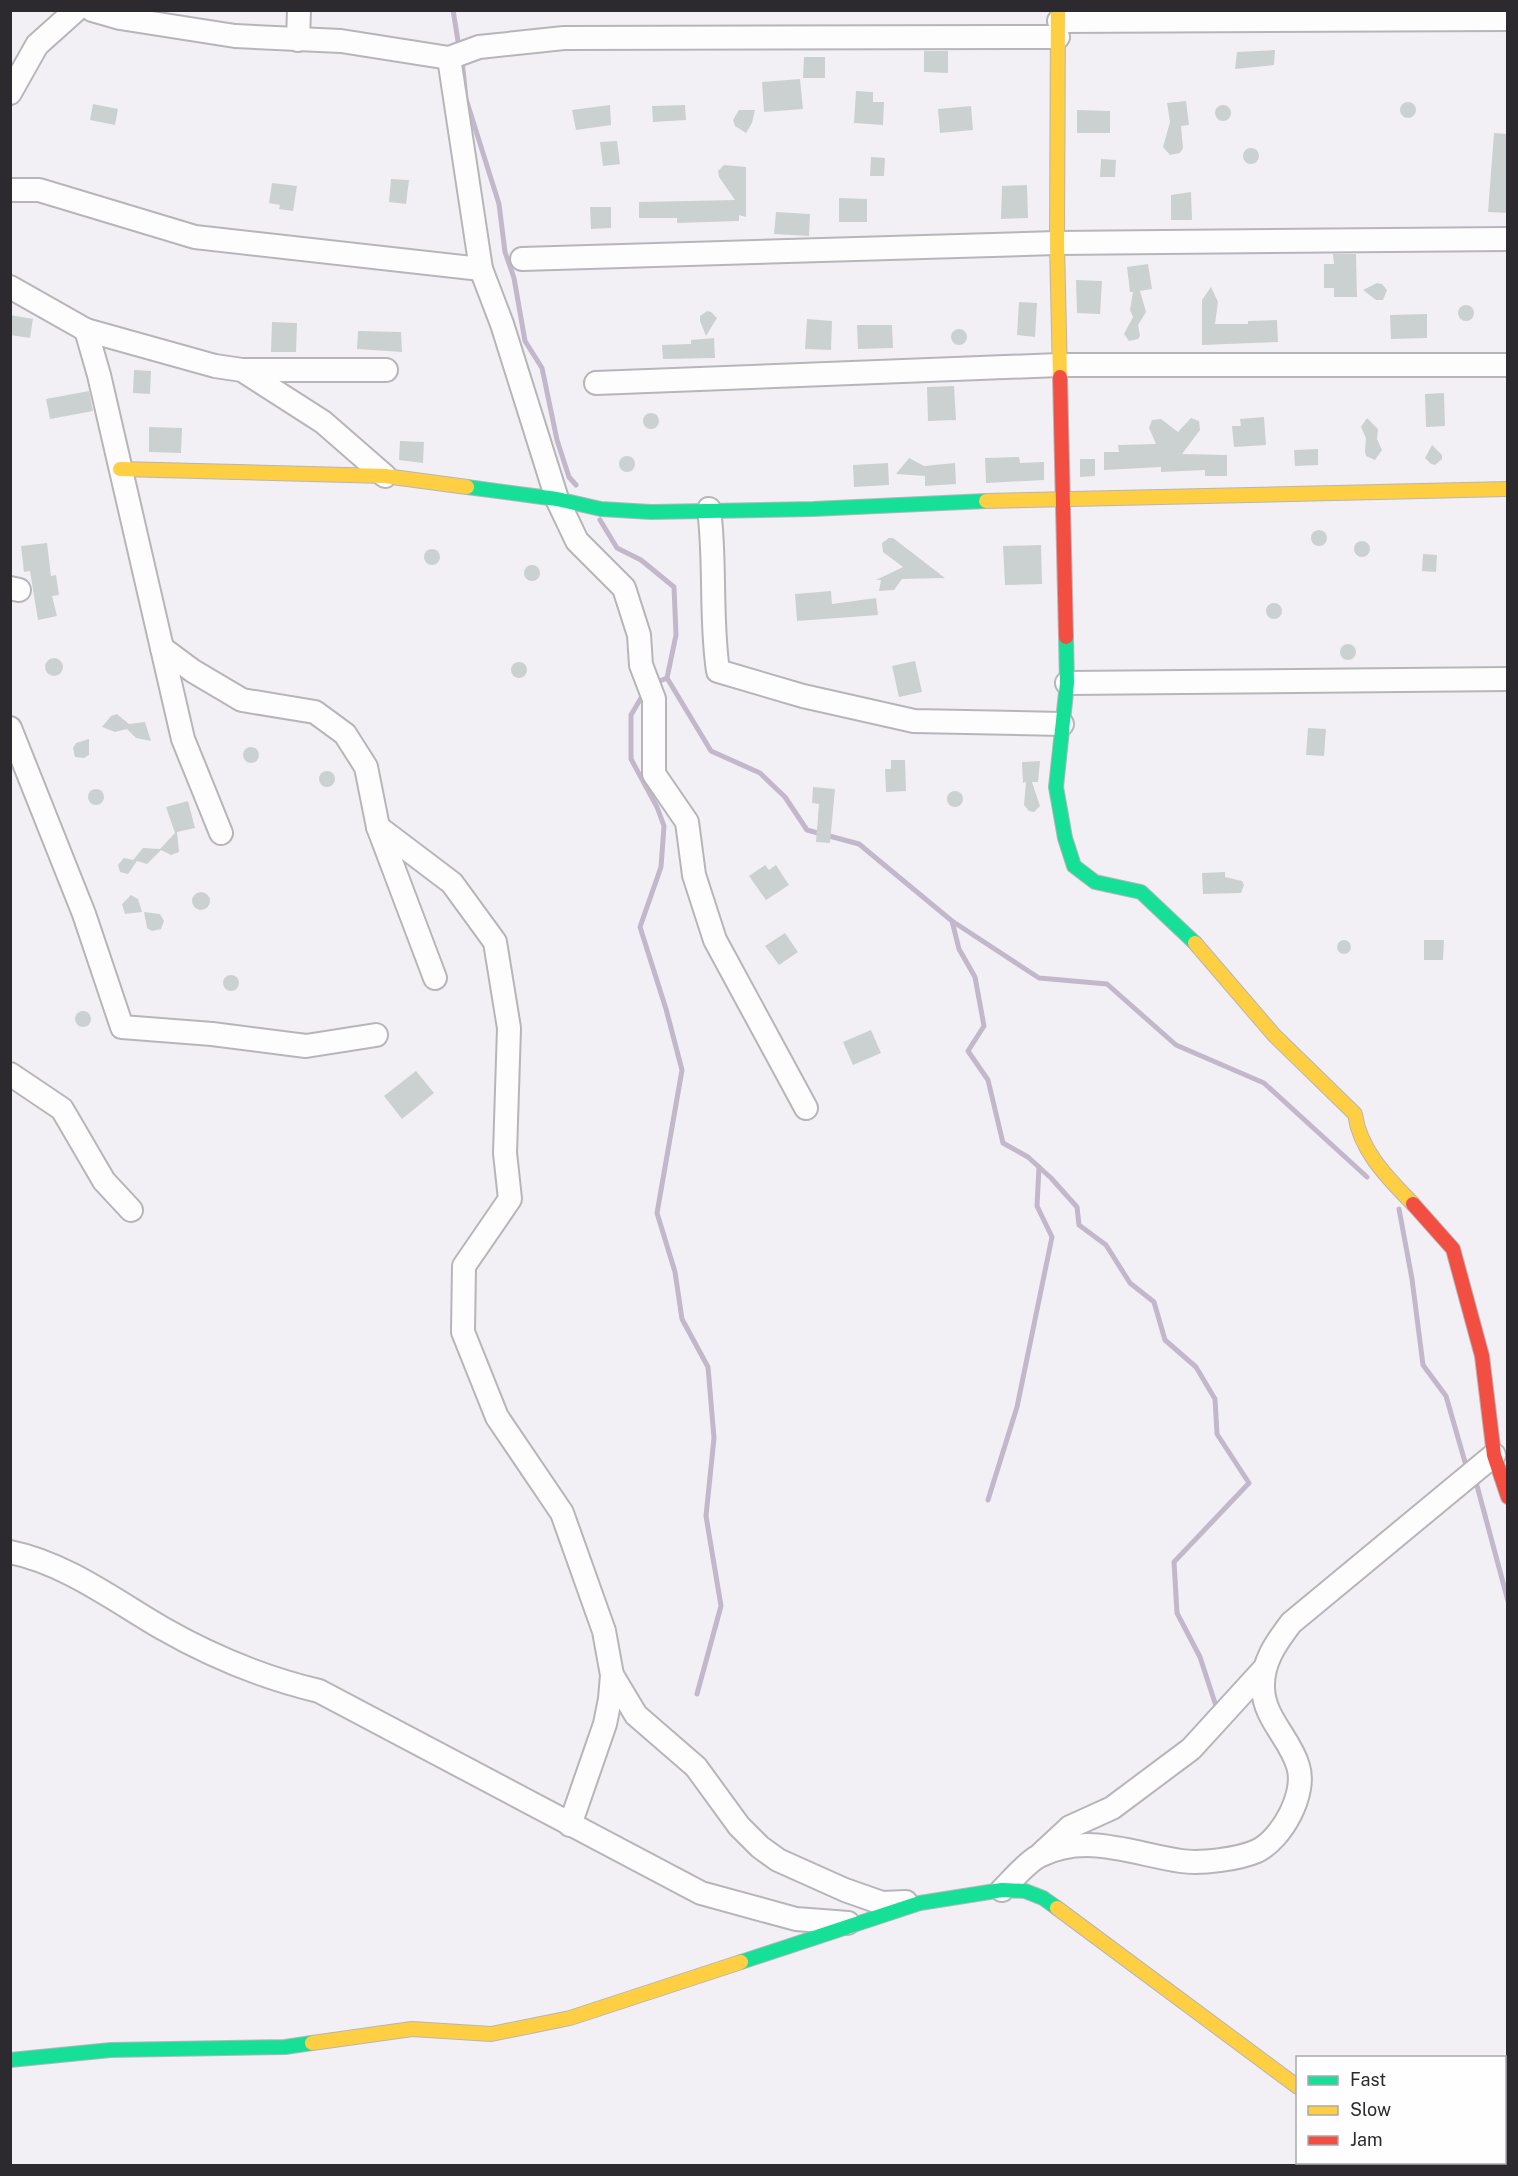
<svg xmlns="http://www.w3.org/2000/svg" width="1518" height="2176" font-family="'Public Sans',sans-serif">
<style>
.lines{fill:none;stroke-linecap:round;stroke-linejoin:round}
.stream{stroke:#c3b7cc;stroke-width:5}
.building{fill:#cbd1d0}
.street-casing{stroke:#b7b5b9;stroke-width:26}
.fast-casing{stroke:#b7b5b9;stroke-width:16}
.slow-casing{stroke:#b7b5b9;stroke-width:16}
.jam-casing{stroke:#b7b5b9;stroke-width:16}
.street{stroke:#fdfdfe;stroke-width:22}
.fast{stroke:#16e098;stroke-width:14}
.slow{stroke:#ffcf43;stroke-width:14}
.jam{stroke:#f24e42;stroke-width:14}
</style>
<rect width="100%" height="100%" fill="#f3f0f5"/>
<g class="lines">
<g class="stream">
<polyline points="453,10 459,47"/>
<polyline points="462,59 466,99 499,204 505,252 514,278 525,341 542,368 557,440 569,477 576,485"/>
<polyline points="600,520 617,548 641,560 674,587 676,635 667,678 655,683"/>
<polyline points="667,678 711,751 760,773 785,797 807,830 859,844 952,921 959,949 975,977 984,1026 968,1051 988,1080 1003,1143 1028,1157 1051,1178 1077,1207 1079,1225 1106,1245 1130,1283 1154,1302 1165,1340 1196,1367 1215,1399 1217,1434 1249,1483 1174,1562 1177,1613 1200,1657 1216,1706"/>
<polyline points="644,693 631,715 631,759 657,807 664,826 661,867 640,927 666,1009 682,1070 657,1213 675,1272 682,1319 708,1367 714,1438 706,1516 721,1606 697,1694"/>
<polyline points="952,921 1039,978 1107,984 1176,1045 1264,1083 1367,1177"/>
<polyline points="1399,1209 1412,1279 1423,1365 1446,1396 1465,1462"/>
<polyline points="1476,1482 1508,1601"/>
<polyline points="988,1500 1017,1407 1052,1237 1037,1206 1039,1167"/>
</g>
</g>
<g class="building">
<polygon points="1275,50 1274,65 1235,69 1237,52"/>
<polygon points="924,51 948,51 948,73 924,72"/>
<polygon points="804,57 825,57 825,78 803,78"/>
<polygon points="800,79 803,109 764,112 762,82"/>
<polygon points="856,91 873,92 873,102 884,102 883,125 854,123"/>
<polygon points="1186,101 1189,125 1181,126 1183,148 1180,153 1170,155 1163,147 1170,122 1167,103"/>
<circle cx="1408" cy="110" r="8"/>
<polygon points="93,104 118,109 115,125 90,120"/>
<circle cx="1223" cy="113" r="8"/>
<polygon points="610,105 611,125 576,130 572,110"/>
<polygon points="685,105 686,120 653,122 652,106"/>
<polygon points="971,106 973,130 940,133 938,109"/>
<polygon points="739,110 755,110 752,123 746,133 735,126 733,120"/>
<polygon points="1077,110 1110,111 1110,133 1077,133"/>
<polygon points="1494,133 1508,134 1508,213 1488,212"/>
<polygon points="617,141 620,164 603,166 600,142"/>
<circle cx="1251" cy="156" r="8"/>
<polygon points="871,157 885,158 884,176 870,176"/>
<polygon points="1101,159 1116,160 1115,177 1100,177"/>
<polygon points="724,165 746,167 746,217 739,215 739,221 677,223 677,218 639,218 639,202 735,200 719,177 718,171"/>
<polygon points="391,179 409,180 406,204 389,202"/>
<polygon points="272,183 297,186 293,211 279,209 280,205 269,203"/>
<polygon points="1027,185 1028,218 1001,219 1002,186"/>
<polygon points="1191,192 1192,220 1171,220 1171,195"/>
<polygon points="839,198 867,199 867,222 839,222"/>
<polygon points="590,207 611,207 611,228 591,229"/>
<polygon points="776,212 810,214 809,236 774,234"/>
<polygon points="1333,254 1356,254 1357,297 1334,297 1334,288 1324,288 1324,264 1334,264"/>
<polygon points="1148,264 1152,289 1140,291 1146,312 1138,325 1140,336 1138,339 1129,341 1124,334 1133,317 1130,310 1133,292 1130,292 1127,267"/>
<polygon points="1076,280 1102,281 1100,314 1077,313"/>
<polygon points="1377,283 1382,284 1387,290 1383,300 1376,300 1363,290"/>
<polygon points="1211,287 1218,302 1215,324 1248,324 1248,321 1277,320 1278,342 1202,345 1202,300"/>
<polygon points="1019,302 1037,303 1035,337 1017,335"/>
<circle cx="1466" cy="313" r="8"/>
<polygon points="707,311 711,312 717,318 706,336 700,321 700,316"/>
<polygon points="1427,314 1427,338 1391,339 1390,315"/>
<polygon points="10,315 33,319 30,338 10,335"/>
<polygon points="807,319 832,321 831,350 805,349"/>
<polygon points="272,322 297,323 296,352 271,352"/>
<polygon points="857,325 892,325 893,348 858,349"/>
<circle cx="959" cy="337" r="8"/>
<polygon points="358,331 401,332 402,352 357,349"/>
<polygon points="714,338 715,358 663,359 662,345 691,344 691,340"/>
<polygon points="134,370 151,371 150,394 133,393"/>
<polygon points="954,386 956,420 928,421 927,387"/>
<polygon points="89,391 93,411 50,419 46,399"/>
<polygon points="1444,393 1445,426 1426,427 1425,394"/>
<circle cx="651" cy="421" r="8"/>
<polygon points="1264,417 1266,445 1234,447 1232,426 1241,426 1240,419"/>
<polygon points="1191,418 1199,421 1200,430 1182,454 1227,455 1227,476 1205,476 1205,470 1161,472 1161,467 1104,470 1104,452 1119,452 1118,445 1156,444 1149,428 1152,420 1161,419 1178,432"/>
<polygon points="1367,418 1378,429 1377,439 1382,450 1375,460 1366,456 1365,452 1366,438 1361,427"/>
<polygon points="149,427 182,428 181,453 149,452"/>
<polygon points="400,441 424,442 423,463 399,460"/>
<polygon points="1432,445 1442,455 1442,459 1435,465 1431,464 1425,458"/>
<polygon points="1318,449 1318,465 1295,466 1294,450"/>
<circle cx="627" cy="464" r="8"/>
<polygon points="1019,457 1020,463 1044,462 1044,480 986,483 985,458"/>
<polygon points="909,458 924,466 955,463 956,484 925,486 925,476 896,474"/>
<polygon points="1080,459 1095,459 1095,476 1080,477"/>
<polygon points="888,463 889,485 854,487 853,465"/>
<circle cx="1319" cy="538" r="8"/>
<polygon points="889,538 893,538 945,578 902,579 894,590 879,591 881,580 876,580 903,567 883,552 882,543"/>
<circle cx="1362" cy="549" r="8"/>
<polygon points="47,543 51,576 56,575 59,595 52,596 57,616 38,620 30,571 24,572 21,546"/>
<polygon points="1041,545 1042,584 1005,585 1003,546"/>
<circle cx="432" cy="557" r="8"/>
<polygon points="1423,554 1437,555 1436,572 1422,571"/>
<circle cx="532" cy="573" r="8"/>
<polygon points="831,591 832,604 876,598 878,615 797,621 795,594"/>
<circle cx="1274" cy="611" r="8"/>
<circle cx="1348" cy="652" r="8"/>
<circle cx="54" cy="667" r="9"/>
<polygon points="915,661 922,692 899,697 892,666"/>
<circle cx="519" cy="670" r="8"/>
<polygon points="117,714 129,724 145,722 151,741 136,738 127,729 115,732 102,727 111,716"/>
<polygon points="1308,728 1326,729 1324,756 1306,755"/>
<polygon points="89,739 89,755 84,758 75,757 73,748 76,743"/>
<circle cx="251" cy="755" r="8"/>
<polygon points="891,760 905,760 906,791 886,792 885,769 891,769"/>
<polygon points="1040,761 1038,782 1032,782 1040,806 1034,812 1029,811 1024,805 1026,782 1023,783 1022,762"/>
<circle cx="327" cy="779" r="8"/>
<polygon points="813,787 835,789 830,843 816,842 819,804 812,803"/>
<circle cx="96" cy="797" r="8"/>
<circle cx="955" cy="799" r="8"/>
<polygon points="188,801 195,828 177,832 179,852 171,855 161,850 147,864 137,861 128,874 120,872 118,865 124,858 133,860 143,848 160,849 175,833 166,807"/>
<polygon points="765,865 769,870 776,865 789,885 766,900 749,876"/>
<polygon points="1225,872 1225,877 1242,881 1244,885 1241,893 1203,894 1202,873"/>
<circle cx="201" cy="901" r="9"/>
<polygon points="131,895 138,899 142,912 125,914 122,904"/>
<polygon points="144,912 160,914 164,921 161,929 152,931 147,928"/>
<polygon points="785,933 798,952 779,965 765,946"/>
<circle cx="1344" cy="947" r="7"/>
<polygon points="1424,940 1444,940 1443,960 1424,960"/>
<circle cx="231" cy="983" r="8"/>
<circle cx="83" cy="1019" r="8"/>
<polygon points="871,1030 881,1053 853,1065 843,1042"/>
<polygon points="416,1071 434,1093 402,1119 384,1096"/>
</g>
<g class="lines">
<g class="street-casing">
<g id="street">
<polyline points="92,10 120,18 235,36 341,41 449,58 479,47 564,38 1058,37"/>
<polyline points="1059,21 1508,19"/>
<polyline points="298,40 299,10"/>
<polyline points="449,58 481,269 502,324 557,499 577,541 624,588 639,635 641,665 654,699 654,774 687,822 694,875 715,940 806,1108"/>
<polyline points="10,93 37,45 76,10"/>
<polyline points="10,190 39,190 195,237 481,269"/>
<polyline points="522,259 1057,243 1508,239"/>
<polyline points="10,287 86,330 215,366 242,370 323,422 385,476"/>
<polyline points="86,330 99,375 183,739 221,833"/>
<polyline points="243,370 386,370"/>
<polyline points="596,383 1059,365 1508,365"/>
<path d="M709,509c7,54 1,108 9,162l85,25 111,25 148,3"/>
<polyline points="10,588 19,590"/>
<polyline points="162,648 193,671 242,700 315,712 345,734 366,767 378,827 435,978"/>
<polyline points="1067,683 1508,679"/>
<polyline points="10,728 84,914 122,1027 212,1034 306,1046 376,1035"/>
<polyline points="378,827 452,883 495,942 509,1028 505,1153 510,1199 464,1266 463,1332 497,1417 562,1513 604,1631 612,1675 610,1699 605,1724 570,1825"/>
<polyline points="10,1074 62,1109 104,1181 131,1210"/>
<path d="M10,1552c55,11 104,48 152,76 49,28 102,50 157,63l382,202 95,26 52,4"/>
<polyline points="612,1675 636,1715 696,1767 739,1826 760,1847 778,1860 845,1890 882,1903 906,1902"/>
<polyline points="1042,1853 1070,1827 1112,1808 1191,1749 1265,1668"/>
<path d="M1002,1890c11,-11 24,-27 37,-34 48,-24 94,-2 142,5 20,3 58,-2 76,-10 25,-12 50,-58 41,-85 -8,-28 -34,-47 -35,-78 -1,-26 13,-45 28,-65l203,-168"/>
<polyline points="1504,2159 1508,2160"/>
</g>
</g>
<g class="fast-casing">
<g id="fast">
<polyline points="467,487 557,499 601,509 651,512 813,509 986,501"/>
<polyline points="1066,637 1067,683 1056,787 1065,838 1074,866 1095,882 1141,892 1195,943"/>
<polyline points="741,1962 920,1903 1002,1890 1025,1891 1043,1898 1057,1908"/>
<polyline points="10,2060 111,2050 285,2047 312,2043"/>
</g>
</g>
<g class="slow-casing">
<g id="slow">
<polyline points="1058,10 1057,243 1060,377"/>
<polyline points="120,469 385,476 467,487"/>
<polyline points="986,501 1508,489"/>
<path d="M1195,943l79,92 81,79c5,37 33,64 58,90"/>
<polyline points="1057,1908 1298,2087"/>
<polyline points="312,2043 412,2029 491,2034 570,2018 741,1962"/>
</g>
</g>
<g class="jam-casing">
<g id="jam">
<polyline points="1060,377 1066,637"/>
<polyline points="1413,1204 1453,1249 1482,1356 1494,1455 1508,1497"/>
</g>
</g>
<use href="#street" class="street"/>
<use href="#fast" class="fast"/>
<use href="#slow" class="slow"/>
<use href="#jam" class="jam"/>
</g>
<rect width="1518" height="2176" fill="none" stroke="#2c2a2e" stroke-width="24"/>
<rect x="1296" y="2056" width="210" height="108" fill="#fefdff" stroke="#aaa9ab" stroke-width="1.5"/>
<rect x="1308" y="2076" width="30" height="9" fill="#16e098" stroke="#aaa9ab" stroke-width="1.5"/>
<text x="1350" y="2086" font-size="18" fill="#2c2a2e">Fast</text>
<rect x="1308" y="2106" width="30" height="9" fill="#ffcf43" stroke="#aaa9ab" stroke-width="1.5"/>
<text x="1350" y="2116" font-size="18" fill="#2c2a2e">Slow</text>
<rect x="1308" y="2136" width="30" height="9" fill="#f24e42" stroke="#aaa9ab" stroke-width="1.5"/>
<text x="1350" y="2146" font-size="18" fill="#2c2a2e">Jam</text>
</svg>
